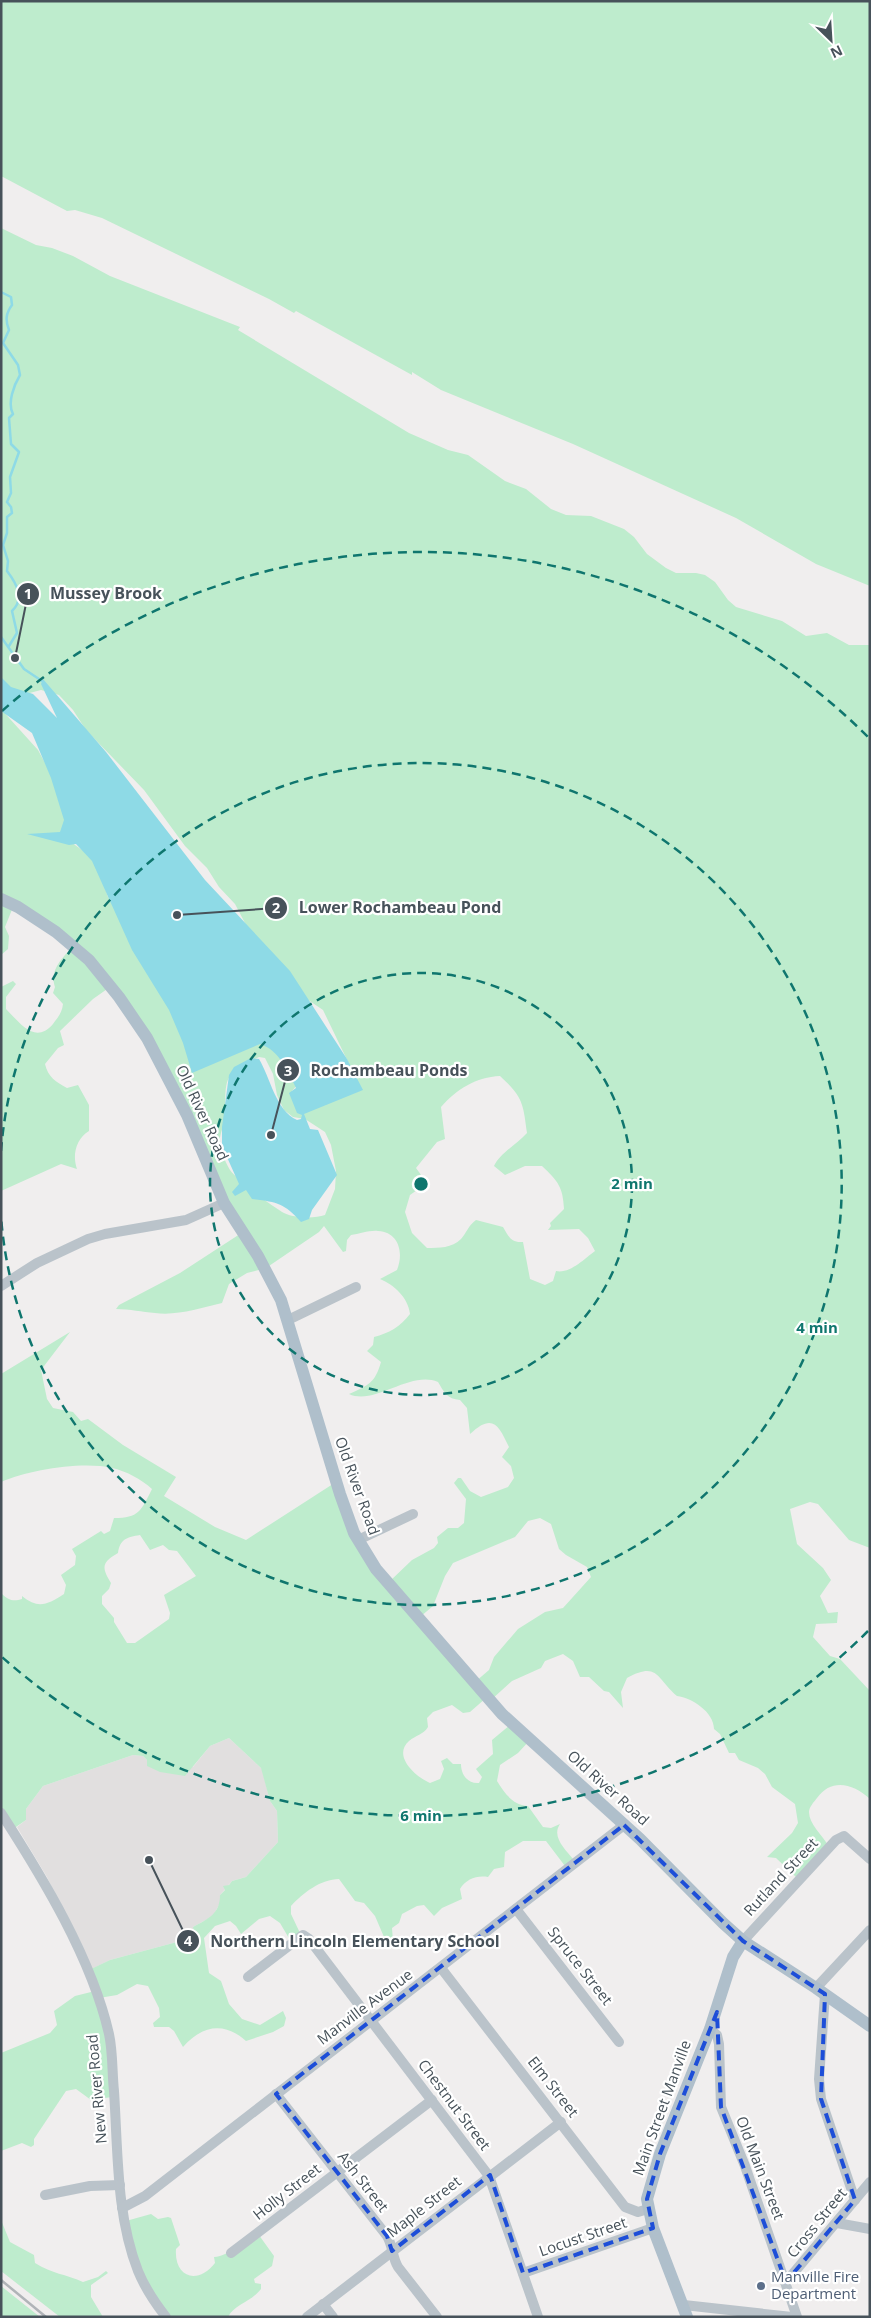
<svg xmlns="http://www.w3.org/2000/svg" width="871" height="2318" font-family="'Open Sans',sans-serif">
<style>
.education{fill:#e1dfdf}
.green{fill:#beeccd;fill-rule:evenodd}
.water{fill:#8edae6}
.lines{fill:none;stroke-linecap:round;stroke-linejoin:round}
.stream{stroke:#8edae6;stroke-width:2.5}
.minor{stroke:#bac3ca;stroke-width:10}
.major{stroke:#afbfcb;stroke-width:12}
.rail{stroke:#b0b4b8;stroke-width:2.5}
.marked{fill:none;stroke:#1d4ed8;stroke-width:4;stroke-dasharray:10 6;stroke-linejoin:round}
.ring{fill:none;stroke:#0f766e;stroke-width:2.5;stroke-dasharray:9 6}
.service-dot{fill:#5c6f8a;stroke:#fff;stroke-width:2}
.labels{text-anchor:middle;stroke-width:4.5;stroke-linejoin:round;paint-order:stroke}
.street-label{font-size:15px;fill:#47525a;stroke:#fff}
.service-label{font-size:15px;fill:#4e5e75;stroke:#fff;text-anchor:start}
.centre{fill:#0f766e;stroke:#fff;stroke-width:2.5}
.ring-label{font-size:15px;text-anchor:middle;font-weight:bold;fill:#0f766e;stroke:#fff;stroke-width:4.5;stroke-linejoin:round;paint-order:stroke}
.leader{fill:none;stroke:#47525a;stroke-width:2}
.callout-dot{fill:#47525a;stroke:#fff;stroke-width:2}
.mark-label{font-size:15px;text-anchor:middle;font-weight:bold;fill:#fff}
.callout-label{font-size:16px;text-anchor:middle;font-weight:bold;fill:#47525a;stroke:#fff;stroke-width:4.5;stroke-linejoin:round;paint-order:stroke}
</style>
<rect width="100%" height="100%" fill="#f0eeee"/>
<polygon class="education" points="229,1738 262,1769 270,1801 277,1811 278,1842 246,1877 232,1881 220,1895 220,1903 213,1916 193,1927 194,1934 188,1939 110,1960 92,1969 47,1877 17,1827 26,1820 26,1809 43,1786 133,1755 143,1756 147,1760 193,1767 210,1746"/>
<g class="green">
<polygon points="1,1 870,1 870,586 816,564 736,518 573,444 441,390 412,372 412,375 296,311 294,313 269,299 102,218 75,210 67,211 1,176"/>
<path d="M1,228l35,17 16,3 21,8 37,20 130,51 -2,3 171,103 39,17 20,5 37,26 21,8 25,20 15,6 25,1 33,13 10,8 13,17 19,14 10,5h20l9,2 10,7 13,18 8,7 46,14 24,15 21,-3 22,12h21v903l-21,-8 -31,-36 -8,-2 -20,7 7,35 26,24 8,12 -11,16 8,17 10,-1 -1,11 -21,1 -3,13 17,19 10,3 30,32v108c-17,-16 -39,-21 -53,-1 -3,4 -8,9 -8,14 0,12 13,23 19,33l-31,33 -21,-20 -9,-1 25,-24 6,-10 -3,-19 -23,-17 -7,-13 -7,-6 -19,-8 -4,-7h-6l-9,-19 -6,-5c0,-17 -22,-31 -37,-33 -21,-18 -19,-35 -50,-18l-6,14 2,16 -14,-16 -5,-1 -15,-14h-9l-7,-16 -10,-7 -18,7 -4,7 -29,13 -21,19 -5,-2 -16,14 -7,1 -11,-8 -19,7 -6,6 1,9c-5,8 -12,8 -19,14 -17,15 7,36 21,42l10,-4 4,-10 -3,-8 6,-3 6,6h8c0,11 7,20 18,19l3,-6 -6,-8 17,-15 -1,-14 18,-15 20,15 -12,13 -18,12 -3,16c8,13 16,24 31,25l15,21 8,1 9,-4c-9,13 6,26 13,35l-8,7 -19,-25h-23l-18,11 -1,15 -10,2 -6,8c-11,-2 -22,2 -28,12l2,10 -20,9 -8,8 -10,-11 -7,1 -15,8 -3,9 -7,5 1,13 -6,3 -12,-28 -11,-13 -9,-2 -16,-22c-18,0 -36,14 -48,27v8l9,19 -10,7 -10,-17 -10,-7 -11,3 -18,15 -5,-8 -6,-5 -15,5 -11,12 5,35 12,8 8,23 13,15 18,6 23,-14 3,7 -2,8 -11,6 -27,9c-22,-20 -45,-15 -63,6l-9,-16 -5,-4h-15l-1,-4 7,-6 -1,-9 -11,-22 -11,-2 -20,11 -18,3 9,39 4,60 -21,3 -15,-11 -10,2 -32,48v6l-3,2 -9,-4 -21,8v-98l49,-20 7,-8 -3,-14 21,-15 20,-5 -6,-21 21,-10 78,-21 6,-5 -1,-7c15,-8 27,-13 27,-32l5,-5 -2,-4 6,-1 3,-4 14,-4 32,-35 -1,-31 -7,-10 -9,-33 -32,-30 -19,8 -25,30 -25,-4 -13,-6v-6l-4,-4 -10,-1 -90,31 -17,23v11l-13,9 -12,-15v-221c7,7 12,9 21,6v-3c16,13 25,9 42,-2l2,-9 -5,-10 14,-10 1,-9 -4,-7 29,-18 3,3 6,-3 4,-13c25,0 27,-7 38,-29 -11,-10 -26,-18 -40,-21 -30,-7 -83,2 -111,14v-108l69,-42 -29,38 6,29 6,9 20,4 8,9 7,-2 35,26 53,32 -12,19 51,31 31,13 90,-58 18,46 35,54 23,-22 22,-12 4,-5 -1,-6 11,-9h10l6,-5 2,-24 -12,-16 4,-5h3l9,13 11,6 27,-10 6,-9 -3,-12 -9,-9 7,-10c-10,-21 -16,-35 -39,-13l-3,-26 -7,-8c-13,-1 -16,-8 -22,-18 -28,-12 -63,24 -89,12 20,-9 26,-11 32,-32l-14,-11 6,-6 1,-8c15,-4 26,-10 36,-23 -2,-17 -16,-29 -30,-35l17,-9c7,-17 2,-38 -19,-39 -8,-1 -19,3 -27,4l-4,5 -1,11 -3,1 -19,-26 -5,6 -53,36 -19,5 -18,11 -7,19c-22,5 -45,13 -67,10 -13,-1 -25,-4 -39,-4l3,-4 61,-32 63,-41 -51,-108 -82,-137 -17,12 -33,32 4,14 -6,3 -13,16c3,13 11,18 22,24l11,-3 11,20v26c-13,8 -17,24 -12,38l-16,-5 -60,27v-204l12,-6 3,3 -10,13v12c14,14 29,36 47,15 5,-7 9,-11 10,-20l-10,-11 2,-6c-6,-17 7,-28 17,-40l-59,-40 -8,20 4,9 -1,13 -7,6v-246l37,41 24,44 7,16 -4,28 30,21 13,38 165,139 24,49 -5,6 2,7 58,-7 -2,-25 -27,-56 -34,-23 -33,-43 -21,-40 -16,-17 -12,-19 -22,-22 -41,-56 -58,-60 -13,-20 -14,-15 -18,-5 -19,5 -21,-10zM259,1057l6,1 8,16 4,21 7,15 9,7 12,2 20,13 6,13 5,26 -1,18 -10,26c-11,4 -31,3 -41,-2 -10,-5 -48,-34 -54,-43 -4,-7 -9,-17 -10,-25 -2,-10 5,-19 5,-30 1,-37 -3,-41 34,-58zM500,1076c23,21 23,27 27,57 -11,12 -27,20 -33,33l11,9 20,-9h17c16,15 21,21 22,43l-14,14 1,3 -3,4 31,-1 9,9 7,13c-11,8 -25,23 -39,20l-3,10 -8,4 -15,-6 -7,-37c-12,1 -14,-5 -20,-15l-27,-7c-8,6 -9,12 -15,19 -9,9 -22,9 -34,9l-15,-15 -7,-21 5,-17 17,-12 -11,-15 21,-26 8,-3 -4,-32c16,-18 35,-30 59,-31zM540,1518l11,6 8,25 7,6 21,12 4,10 -28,31 -18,4 -27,17 -24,28 -5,13 -14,12 -55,-65 13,-11 12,-30 8,-13 62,-26 13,-16zM140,1535l10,15 13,-5 6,5 8,1 19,25 -32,19 6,18 -1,6 -34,24h-8l-13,-21v-4l-12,-14v-8l7,-7 2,-6c-10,-16 -9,-21 7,-30 2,-14 9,-16 22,-18z"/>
<path d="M151,2214l7,5 10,-2 3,1 9,27 -4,4c-2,29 22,36 39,14l-1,-6c16,-1 30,-17 42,-26l18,25 -2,10 -18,13 1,4 6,1v5c-11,14 -26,15 -33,28h-60l-29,-48 -13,-48z"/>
<path d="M1,2220l9,22 24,13 1,8c18,11 30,11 48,19l15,-5 8,-6 2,2 -17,12v12l12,20h-43l-59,-46z"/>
<polygon points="1,2286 40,2317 1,2317"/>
</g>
<path class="water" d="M1,677l10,10 22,7 24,24 -16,-34 2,-5 63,73 99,128 85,91 57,88 16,31 -59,24 6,15 8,1 19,45 -25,35 -3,9 -8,3c-17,-19 -24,-20 -49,-23l-6,-9 -11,6 -3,-4 7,-8 -17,-38v-19l7,-52 5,-8 17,-9 8,1c11,18 17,52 38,61l4,-1 1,-4 -5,-2 -8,-20 7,-5c-8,-17 -17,-38 -36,-44l-68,29 -9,-30 -14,-33 -37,-60 -40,-89 -16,-17 -7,1 -42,-11 33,-2 4,-12 -13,-42 -19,-45 -31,-22z"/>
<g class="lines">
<g class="stream">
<path d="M1,292l10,5 1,8c-6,8 -7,15 -3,25l-6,13 15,22 2,10c-6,10 -13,28 -7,39l-4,4 2,26 8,8 -9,25 1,16 -4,9 4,5 1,6 -5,4v16l-4,12 5,16 -1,10c10,13 18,28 5,40l5,22 -8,13"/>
<polyline points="1,637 24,669 42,681"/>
</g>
<g class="minor">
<polyline points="1,1286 37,1263 88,1239 105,1234 186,1220 224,1203"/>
<polyline points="288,1320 356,1287"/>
<polyline points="358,1540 413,1514"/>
<path d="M1,1813c42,65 91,146 108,221 4,18 3,39 5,57 4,60 2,124 24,180 7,17 17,32 28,46"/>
<polyline points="516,1909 619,2042"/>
<polyline points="743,1941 836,1840 844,1836 870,1859"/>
<polyline points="441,1968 625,2207 638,2212 648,2209"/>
<polyline points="248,1977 303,1935 309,1939 489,2176 538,2317"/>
<polyline points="816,1988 870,1930"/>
<polyline points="825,1994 819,2079 821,2099 855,2200"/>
<polyline points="710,2029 717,2035 719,2044 721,2107 745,2166 797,2317"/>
<path d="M276,2094l111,142c6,10 5,21 11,31l39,50"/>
<polyline points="45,2195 90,2186 120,2185"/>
<polyline points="122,2208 145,2196 624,1825"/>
<polyline points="837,2223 870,2229"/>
<polyline points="231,2253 432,2100"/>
<polyline points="523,2273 653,2228"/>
<polyline points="786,2282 870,2182"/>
<polyline points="323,2304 333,2317"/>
<polyline points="684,2305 792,2317"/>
<polyline points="307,2317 561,2122"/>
</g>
<g class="major">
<polyline points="1,899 18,907 56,932 89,960 119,997 147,1038 187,1115 224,1203 258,1256 281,1300 340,1494 354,1533 376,1569 502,1714 640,1839 723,1923 743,1941 816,1988 870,2026"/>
<polyline points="687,2317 653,2228 647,2199 660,2154 710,2029 733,1957 743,1941"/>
</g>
<polyline class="rail" points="1,2280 46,2317"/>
</g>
<path class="marked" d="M624,1825l119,116 82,53 -4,105 34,101 -69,82 -65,-175 -4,-95 -57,142 -13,45 6,29 -130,45 -33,-98 -98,76 -5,-15 -111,-142z"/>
<g class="ring">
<circle cx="421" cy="1184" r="211"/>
<path d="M1 1151A421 421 0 1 1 1 1217"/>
<path d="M868 1631A632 632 0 0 1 2 1657M2 711A632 632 0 0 1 868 737"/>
</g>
<circle class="service-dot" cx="761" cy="2286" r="5"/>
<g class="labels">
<g class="street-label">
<text transform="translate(202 1113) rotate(65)" y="5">Old River Road</text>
<text transform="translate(357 1486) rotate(70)" y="5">Old River Road</text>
<text transform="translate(608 1788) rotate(42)" y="5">Old River Road</text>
<text transform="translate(781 1877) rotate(-47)" y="5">Rutland Street</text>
<text transform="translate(580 1966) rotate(52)" y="5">Spruce Street</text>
<text transform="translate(365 2007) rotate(-37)" y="5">Manville Avenue</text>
<text transform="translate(553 2087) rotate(52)" y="5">Elm Street</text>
<text transform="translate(97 2089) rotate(-95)" y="5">New River Road</text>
<text transform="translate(454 2105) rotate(53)" y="5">Chestnut Street</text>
<text transform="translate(662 2108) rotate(-70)" y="5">Main Street Manville</text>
<text transform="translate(760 2168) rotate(69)" y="5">Old Main Street</text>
<text transform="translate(363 2182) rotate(52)" y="5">Ash Street</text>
<text transform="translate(287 2192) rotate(-38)" y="5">Holly Street</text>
<text transform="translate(424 2207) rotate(-38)" y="5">Maple Street</text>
<text transform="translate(817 2223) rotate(-51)" y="5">Cross Street</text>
<text transform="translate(583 2237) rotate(-19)" y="5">Locust Street</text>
</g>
<g class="service-label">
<text x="771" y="2282">Manville Fire<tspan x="771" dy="17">Department</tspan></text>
</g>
</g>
<circle cx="421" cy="1184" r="8" class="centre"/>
<g class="ring-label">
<text x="632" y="1189">2 min</text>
<text x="817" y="1333">4 min</text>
<text x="421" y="1821">6 min</text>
</g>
<path class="leader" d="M15 658L28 594M177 915L276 908M271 1135L288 1070M149 1860L188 1941"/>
<g class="callout-dot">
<circle cx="15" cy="658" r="5"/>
<circle cx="177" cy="915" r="5"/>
<circle cx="271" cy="1135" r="5"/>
<circle cx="149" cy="1860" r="5"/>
<circle cx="28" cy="594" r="12"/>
<circle cx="276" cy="908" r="12"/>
<circle cx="288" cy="1070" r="12"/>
<circle cx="188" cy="1941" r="12"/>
</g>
<g class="mark-label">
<text x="28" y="599">1</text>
<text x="276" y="913">2</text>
<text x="288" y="1076">3</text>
<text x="188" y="1946">4</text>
</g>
<g class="callout-label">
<text x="106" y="599">Mussey Brook</text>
<text x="400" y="913">Lower Rochambeau Pond</text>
<text x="389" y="1076">Rochambeau Ponds</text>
<text x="355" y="1947">Northern Lincoln Elementary School</text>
</g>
<rect width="871" height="2318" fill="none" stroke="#47525a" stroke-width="5"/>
<g transform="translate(831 40) rotate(155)" stroke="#ffffff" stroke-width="4" paint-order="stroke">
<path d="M0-4L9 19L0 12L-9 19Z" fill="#47525a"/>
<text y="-8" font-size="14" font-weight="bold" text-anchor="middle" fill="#47525a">N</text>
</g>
</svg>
